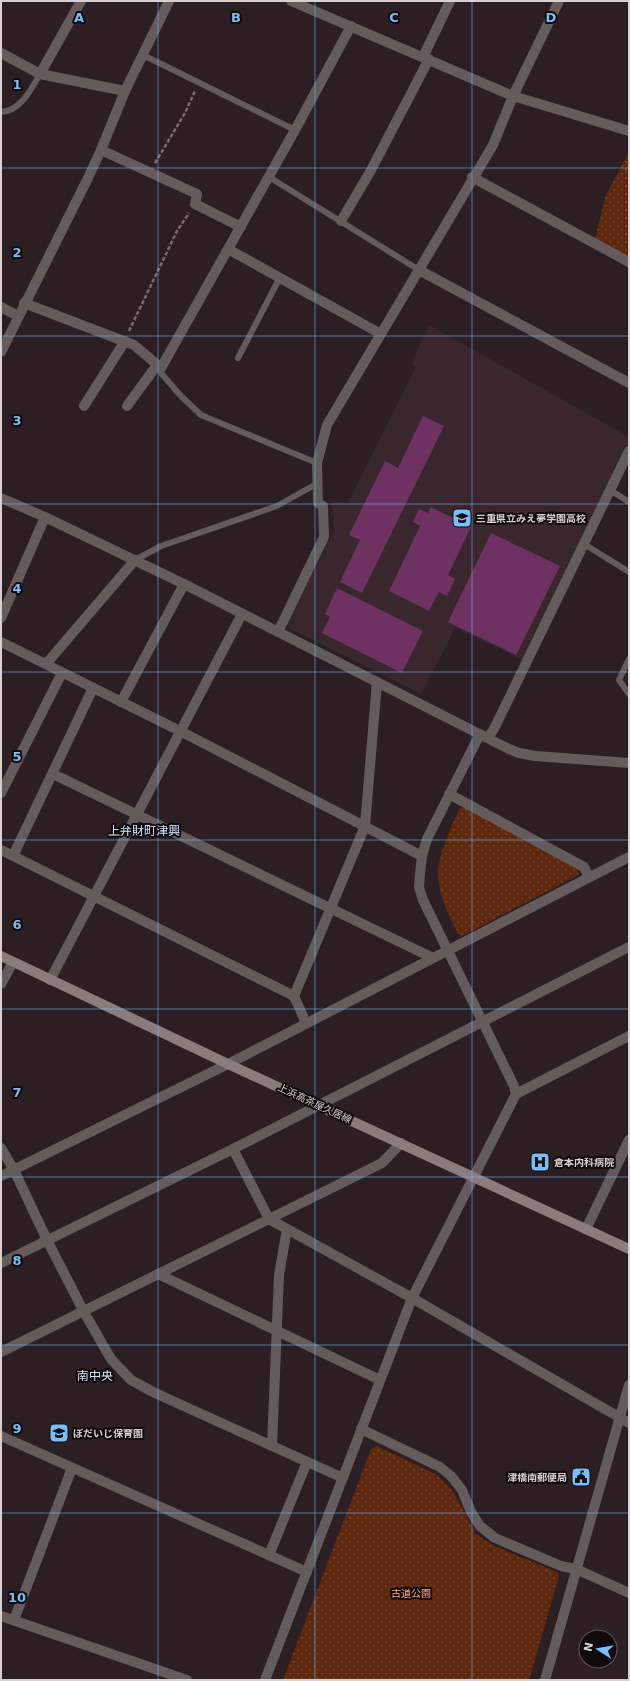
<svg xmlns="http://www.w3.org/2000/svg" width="630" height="1681" font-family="'DejaVu Sans','Noto Sans JP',sans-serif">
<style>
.built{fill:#3a262d}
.park{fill:url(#park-dots)}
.building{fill:#6e3262}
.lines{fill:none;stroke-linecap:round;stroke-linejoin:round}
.path{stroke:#776c6f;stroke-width:2.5;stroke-dasharray:4 2;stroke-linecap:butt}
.service{stroke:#645c5c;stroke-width:6}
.minor{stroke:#645c5c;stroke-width:10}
.tertiary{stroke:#645c5c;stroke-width:10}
.secondary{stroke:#887d7c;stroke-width:10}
.grid{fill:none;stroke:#78bff7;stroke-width:1;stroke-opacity:0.55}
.labels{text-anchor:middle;stroke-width:4;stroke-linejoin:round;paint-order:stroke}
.poi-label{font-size:10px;font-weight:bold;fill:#d8cfd1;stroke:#100a0c;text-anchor:start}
.street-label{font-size:10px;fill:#d8cfd1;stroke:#100a0c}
.park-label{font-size:10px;fill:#faa784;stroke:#100a0c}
.quarter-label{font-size:12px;fill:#cde7fc;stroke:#100a0c}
.grid-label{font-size:13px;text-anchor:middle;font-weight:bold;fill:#78bff7;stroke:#100a0c;stroke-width:4;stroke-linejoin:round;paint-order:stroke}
</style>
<defs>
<pattern id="park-dots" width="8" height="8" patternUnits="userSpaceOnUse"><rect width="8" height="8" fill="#5e280e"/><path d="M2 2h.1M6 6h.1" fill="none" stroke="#744630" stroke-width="1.8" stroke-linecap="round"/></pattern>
</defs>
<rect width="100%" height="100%" fill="#2c1f23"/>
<polygon class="built" points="429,325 629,437 629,442 625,447 523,660 455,628 421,694 289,628 287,623 334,532 332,501 348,503 416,367 411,363"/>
<g class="park">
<polygon points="629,152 629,257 595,239 606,195"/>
<path d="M466,807l113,61 -1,7 -116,61 -4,-2c-29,-57 -24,-70 2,-126z"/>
<polygon points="377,1446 437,1475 452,1490 476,1534 494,1546 557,1572 559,1576 529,1680 283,1680 371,1449"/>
</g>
<g class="building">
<polygon points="423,416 444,426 362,593 340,582 360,540 349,535 385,461 398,468"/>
<polygon points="431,507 471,527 448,575 455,579 447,596 439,592 429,611 389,591 420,526 413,522 419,509 428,513"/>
<polygon points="491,533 560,566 516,655 448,622"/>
<polygon points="337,588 423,631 402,673 322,633 330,617 325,614"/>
</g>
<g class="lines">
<g class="path">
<polyline points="155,163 185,113 195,91"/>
<polyline points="129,331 177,231 189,213"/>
</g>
<g class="service">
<polyline points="143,55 295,130"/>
<path d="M1,112c20,-1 30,-23 39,-38"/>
<polyline points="269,177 419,270"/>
<polyline points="238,358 277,283 282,280"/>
<polyline points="161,368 161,373 180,395 201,415 317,463"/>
<polyline points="610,490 629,502"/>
<polyline points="584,544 629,572"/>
<polyline points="135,560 161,546 277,506 318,483"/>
<polyline points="629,659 619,680 629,694"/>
</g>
<g class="minor">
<polyline points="291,1 513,96 629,131"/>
<polyline points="1,53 40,74 125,91"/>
<polyline points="423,57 450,1"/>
<polyline points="40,74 81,1"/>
<polyline points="101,150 197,194 195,204 241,227"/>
<polyline points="472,177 629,262"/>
<polyline points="341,221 370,172 429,59"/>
<polyline points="228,249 381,334"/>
<polyline points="419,270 629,383"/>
<polyline points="24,303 134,345 161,368 295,130 351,26"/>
<polyline points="1,307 18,316"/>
<polyline points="1,352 88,178 101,150 125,91 169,1"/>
<polyline points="84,406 125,341"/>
<polyline points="127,406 157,365"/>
<polyline points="1,498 45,517 184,584 509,749 519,753 535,756 629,763"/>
<polyline points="278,632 324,537 323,506 318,503 317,463 327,425 493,145 513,96 559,1"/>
<polyline points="1,642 180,731 422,856"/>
<polyline points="46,664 135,560"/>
<polyline points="121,702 184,584"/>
<polyline points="488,738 495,727 629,451"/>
<polyline points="53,774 433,958"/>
<polyline points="1,793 62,673"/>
<polyline points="449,794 584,867 589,877"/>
<polyline points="1,850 294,996 306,1023"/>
<polyline points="13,856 93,688"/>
<polyline points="50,980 242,614"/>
<polyline points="1,984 13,962"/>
<polyline points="294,996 365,826 377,682"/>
<polyline points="516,1094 629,1036"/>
<polyline points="1,1148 14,1170 47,1240 84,1312 111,1359 131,1380 155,1393 343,1478"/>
<polyline points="233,1149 269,1219 412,1298 629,1423"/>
<polyline points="1,1176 228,1064 629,857"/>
<polyline points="586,1229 629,1140"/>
<polyline points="1,1263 233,1149 629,947"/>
<polyline points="158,1274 380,1380"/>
<polyline points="1,1352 382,1163 401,1143"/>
<polyline points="361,1429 440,1467 451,1476 462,1490 471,1512 480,1526 495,1538 561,1566 576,1569 629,1593"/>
<polyline points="272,1446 279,1275 287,1229"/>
<polyline points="269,1555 307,1462"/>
<polyline points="1,1616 187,1680"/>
<polyline points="14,1620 72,1468"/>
</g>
<g class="tertiary">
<polyline points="1,618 45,517"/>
<polyline points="1,1436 307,1572"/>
<polyline points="265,1680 412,1298 516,1094 514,1086 423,900 419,887 420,874 422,856 427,839 480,734"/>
<polyline points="545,1680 629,1385"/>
</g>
<polyline class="secondary" points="1,956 228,1064 629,1249"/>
</g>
<path class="grid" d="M158,1v1679M315,1v1679M472,1v1679M1,168h628M1,336h628M1,504h628M1,672h628M1,840h628M1,1009h628M1,1177h628M1,1345h628M1,1513h628"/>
<defs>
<g id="school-square" transform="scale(1)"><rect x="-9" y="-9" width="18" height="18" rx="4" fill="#78bff7" stroke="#100a0c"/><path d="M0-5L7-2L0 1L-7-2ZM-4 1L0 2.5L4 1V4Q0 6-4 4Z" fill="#111"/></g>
<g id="hospital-square" transform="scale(1)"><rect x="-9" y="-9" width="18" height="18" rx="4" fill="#78bff7" stroke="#100a0c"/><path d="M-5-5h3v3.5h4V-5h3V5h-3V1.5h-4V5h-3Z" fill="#111"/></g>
<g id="civic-square" transform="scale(1)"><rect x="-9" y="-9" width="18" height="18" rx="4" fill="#78bff7" stroke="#100a0c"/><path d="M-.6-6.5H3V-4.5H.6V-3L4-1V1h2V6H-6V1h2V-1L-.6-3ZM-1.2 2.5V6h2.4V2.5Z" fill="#111"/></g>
</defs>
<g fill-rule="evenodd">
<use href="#school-square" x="462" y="518"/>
<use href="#hospital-square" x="540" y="1162"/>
<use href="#school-square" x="59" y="1433"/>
<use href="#civic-square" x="581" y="1477"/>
</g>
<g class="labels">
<g class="poi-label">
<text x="476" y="522">三重県立みえ夢学園高校</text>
<text x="554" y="1166">倉本内科病院</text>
<text x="73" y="1437">ぼだいじ保育園</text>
<text x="567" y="1481" text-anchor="end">津橋南郵便局</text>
</g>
<g class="street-label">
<text transform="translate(315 1103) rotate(25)" y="4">上浜高茶屋久居線</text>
</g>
<g class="park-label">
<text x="411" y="1597">古道公園</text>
</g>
<g class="quarter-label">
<text x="144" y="835">上弁財町津興</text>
<text x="95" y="1380">南中央</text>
</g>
</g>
<g class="grid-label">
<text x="79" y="22">A</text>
<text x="236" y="22">B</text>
<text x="394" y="22">C</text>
<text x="551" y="22">D</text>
<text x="17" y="89">1</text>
<text x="17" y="257">2</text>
<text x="17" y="425">3</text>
<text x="17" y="593">4</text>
<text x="17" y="761">5</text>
<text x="17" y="929">6</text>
<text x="17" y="1097">7</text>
<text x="17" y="1265">8</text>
<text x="17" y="1433">9</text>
<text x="17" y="1602">10</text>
</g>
<rect width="630" height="1681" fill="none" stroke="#d8cfd1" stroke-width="4"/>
<g transform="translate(598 1649) rotate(282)"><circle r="19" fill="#100a0c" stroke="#60595b"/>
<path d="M0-3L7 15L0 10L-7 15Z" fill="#78bff7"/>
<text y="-6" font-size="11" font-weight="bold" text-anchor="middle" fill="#d8cfd1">N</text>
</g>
</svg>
